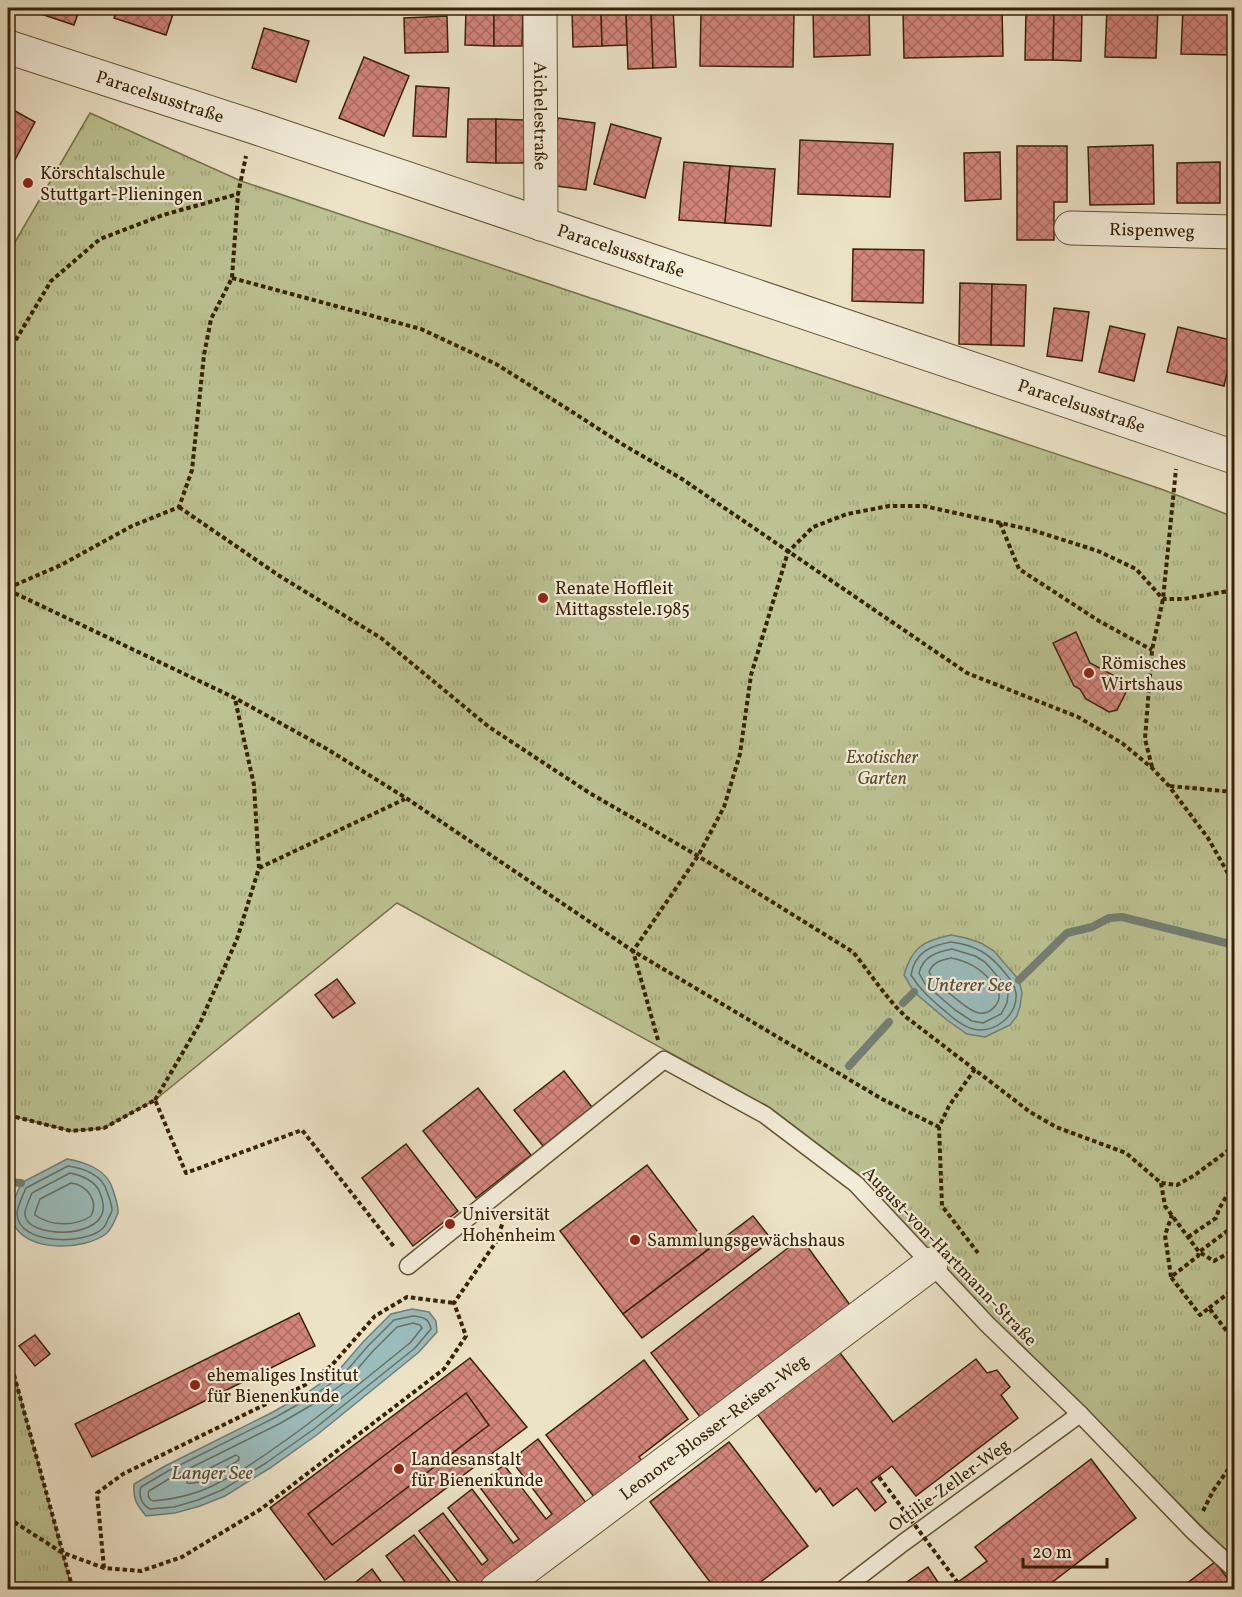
<svg xmlns="http://www.w3.org/2000/svg" width="1242" height="1597" font-family="Vollkorn,serif">
<style>
.park{fill:url(#park-tufts);stroke:#7a724c;stroke-width:1.5}
.water{fill:#9bbdbd;stroke:#737f74;stroke-width:1.5}
.lines{fill:none;stroke-linecap:round;stroke-linejoin:round}
.shore{stroke:#6a7062;stroke-width:1.5}
.stream{stroke:#737f74;stroke-width:8}
.building{fill:url(#building-cross-hatch);stroke:#382306;stroke-width:1.5}
.service-casing{stroke:#655336;stroke-width:19}
.minor-casing{stroke:#655336;stroke-width:35}
.path{stroke:#382306;stroke-width:4;stroke-dasharray:4.5 3;stroke-linecap:butt}
.service{stroke:#f3eddb;stroke-width:16}
.minor{stroke:#f3eddb;stroke-width:33}
.path-bridge{stroke:#382306;stroke-width:4;stroke-dasharray:4.5 3;stroke-linecap:butt}
.poi-dot{fill:#8f2418;stroke:#f3eddb;stroke-width:2}
.labels{text-anchor:middle;stroke-width:4.5;stroke-linejoin:round;paint-order:stroke}
.street-label{font-size:18px;fill:#382306;stroke:#f3eddb}
.poi-label{font-size:18px;fill:#382306;stroke:#f3eddb;text-anchor:start}
.park-label{font-size:18px;font-style:italic;fill:#594b29;stroke:#f3eddb}
.water-label{font-size:20px;font-style:italic;fill:#56513d;stroke:#f3eddb}
</style>
<defs>
<pattern id="park-tufts" width="24" height="20" patternUnits="userSpaceOnUse" patternTransform="scale(1.5)"><rect width="24" height="20" fill="#bcc292"/><path d="M3 7l-1-3M5 7V3M7 7l1-3M15 17l-1-3M17 17v-4M19 17l1-3" fill="none" stroke="#a2a67c"/></pattern>
<pattern id="building-cross-hatch" width="8" height="8" patternUnits="userSpaceOnUse" patternTransform="scale(1.5)"><rect width="8" height="8" fill="#d2857c"/><path d="M0 0l8 8M0 8l8-8" fill="none" stroke="#ab6c64"/></pattern>
</defs>
<rect width="100%" height="100%" fill="#ece3c7"/>
<filter id="stains"><feTurbulence type="fractalNoise" baseFrequency=".00333" numOctaves="4"/><feColorMatrix values="0 0 0 0 .2 0 0 0 0 .09 0 0 0 0 .02 0 0 0 .5 -.17"/></filter>
<radialGradient id="worn" r=".72"><stop offset=".6" stop-color="#630" stop-opacity="0"/><stop offset="1" stop-color="#630" stop-opacity=".3"/></radialGradient>
<g class="park">
<polygon points="90,113 241,181 1161,489 1234,517 1234,1559 1085,1409 992,1319 860,1176 769,1107 397,903 155,1100 104,1128 71,1131 8,1115 8,254"/>
<polygon points="8,1352 72,1589 8,1589"/>
</g>
<g class="water">
<path d="M951,935l15,3 15,5 13,8 25,29 3,13 -2,13 -3,10 -7,9 -25,12 -18,-3 -20,-14 -33,-28 -10,-17c8,-28 19,-34 47,-40z"/>
<path d="M67,1159c18,3 41,11 46,31 2,7 6,17 5,23 -2,5 -7,16 -11,20 -22,18 -83,20 -94,-11 -1,-2 -3,-7 -3,-8 1,-8 8,-23 11,-31z"/>
<path d="M412,1309l17,3 7,9 1,11 -18,20 -101,82 -48,34 -45,28 -25,10 -25,7 -29,3c-10,-12 -13,-17 -12,-32l31,-18 108,-54 35,-20 30,-21 25,-29 28,-28z"/>
</g>
<g class="lines">
<g class="shore">
<path d="M951,942c25,3 39,12 54,31 5,6 10,12 11,20 2,23 -22,41 -43,36 -10,-2 -20,-11 -27,-17 -14,-12 -26,-22 -35,-37 4,-23 19,-29 40,-33z"/>
<path d="M952,949l23,7 10,6 21,24 2,8 -1,9 -6,11 -18,9 -11,-2 -17,-11 -30,-26 -6,-11c4,-17 18,-21 33,-24z"/>
<path d="M951,958c17,3 29,10 40,23 3,4 7,8 8,12 2,11 -10,22 -20,20 -8,-1 -18,-10 -24,-15 -9,-8 -21,-15 -26,-26 4,-10 12,-12 22,-14z"/>
<path d="M68,1166c15,2 35,9 39,26 2,5 5,13 5,18 0,2 -3,7 -4,9 -1,2 -2,6 -4,8 -16,19 -86,18 -87,-13 0,-6 6,-19 9,-26z"/>
<path d="M70,1173c11,2 26,8 30,20 2,5 4,13 3,18 -6,29 -76,26 -78,4 -1,-6 5,-16 7,-22z"/>
<path d="M71,1183c16,2 28,18 20,33 -16,11 -41,10 -56,-1v-2l5,-14z"/>
<path d="M413,1316c10,1 16,2 18,13l-16,19 -101,81 -48,34 -44,27 -24,10 -24,7 -24,2c-8,-4 -12,-13 -9,-22l27,-16 108,-54 35,-20 31,-21 26,-30 26,-26z"/>
<path d="M413,1323l7,2 2,3 -12,15c-44,35 -87,72 -134,104 -18,13 -37,26 -58,36 -20,11 -43,16 -65,18 -4,-1 -6,-6 -4,-10l23,-14 107,-53 36,-21 32,-22 26,-30 24,-24z"/>
<path d="M236,1455l3,2v3c-13,8 -38,26 -52,23l1,-4z"/>
</g>
<g class="stream">
<polyline points="1019,980 1067,933 1092,927 1109,918 1122,917 1234,945"/>
<polyline points="903,1003 914,992"/>
<polyline points="849,1066 889,1022"/>
<polyline points="8,1182 21,1183"/>
</g>
</g>
<g class="building">
<polygon points="23,8 80,8 74,25"/>
<polygon points="118,8 175,8 166,35 114,18"/>
<polygon points="466,8 494,8 494,46 465,45"/>
<polygon points="494,8 523,8 522,46 494,46"/>
<polygon points="572,8 601,8 602,46 573,47"/>
<polygon points="601,8 626,8 627,45 602,46"/>
<polygon points="651,8 653,68 628,69 626,9"/>
<polygon points="651,8 673,8 676,67 653,68"/>
<polygon points="1002,8 1003,56 904,58 903,10"/>
<polygon points="1107,8 1158,8 1156,58 1105,57"/>
<polygon points="1183,8 1234,10 1234,55 1181,54"/>
<polygon points="869,9 870,55 814,57 813,10"/>
<polygon points="1026,10 1054,10 1053,60 1025,60"/>
<polygon points="1054,10 1082,11 1081,61 1053,60"/>
<polygon points="701,12 794,13 793,67 700,66"/>
<polygon points="447,16 448,52 405,53 404,18"/>
<polygon points="264,28 309,41 296,82 252,68"/>
<polygon points="364,57 409,76 384,136 339,118"/>
<polygon points="416,86 449,88 446,137 413,136"/>
<polygon points="8,107 35,122 8,173"/>
<polygon points="558,118 595,123 586,190 549,185"/>
<polygon points="468,119 496,119 496,163 467,162"/>
<polygon points="496,119 525,120 524,163 496,163"/>
<polygon points="611,124 661,138 645,198 594,184"/>
<polygon points="800,140 893,144 890,197 798,194"/>
<polygon points="1153,145 1154,204 1090,205 1088,147"/>
<polygon points="1017,146 1067,146 1067,202 1054,202 1054,240 1017,240"/>
<polygon points="1000,152 1001,199 965,201 964,153"/>
<polygon points="684,162 730,166 725,223 679,220"/>
<polygon points="1220,162 1220,203 1177,203 1177,163"/>
<polygon points="730,166 775,169 771,226 725,223"/>
<polygon points="853,249 924,250 923,303 852,301"/>
<polygon points="960,283 992,284 991,345 959,344"/>
<polygon points="992,284 1026,285 1024,346 991,345"/>
<polygon points="1054,308 1089,312 1082,361 1047,356"/>
<polygon points="1110,326 1145,334 1134,381 1099,372"/>
<polygon points="1178,327 1234,341 1224,386 1167,372"/>
<polygon points="1076,632 1090,663 1130,684 1117,710 1109,712 1086,699 1080,689 1074,686 1053,643"/>
<polygon points="337,979 355,1003 333,1018 315,995"/>
<polygon points="564,1071 592,1107 543,1146 514,1110"/>
<polygon points="478,1088 531,1155 476,1198 423,1131"/>
<polygon points="406,1144 458,1211 413,1246 362,1178"/>
<polygon points="647,1165 710,1248 623,1314 560,1231"/>
<polygon points="753,1216 772,1240 642,1338 623,1314"/>
<polygon points="801,1238 853,1309 704,1422 651,1353"/>
<polygon points="299,1313 315,1346 92,1457 75,1424"/>
<polygon points="35,1335 50,1354 35,1366 19,1346"/>
<polygon points="837,1349 893,1422 976,1359 987,1373 997,1370 1010,1387 1001,1395 1018,1418 916,1496 892,1466 871,1482 886,1502 875,1511 857,1488 833,1506 820,1488 816,1492 755,1411"/>
<polygon points="470,1358 527,1427 325,1580 270,1508"/>
<polygon points="644,1360 688,1419 639,1457 646,1466 598,1502 546,1435"/>
<polygon points="466,1393 489,1425 332,1545 308,1514"/>
<polygon points="538,1439 590,1508 483,1590 411,1590 386,1556 414,1535 455,1588 460,1584 419,1531 443,1513 482,1565 488,1560 448,1508 472,1489 513,1543 519,1539 478,1485 504,1465 546,1519 552,1514 511,1460"/>
<polygon points="729,1442 808,1546 750,1590 716,1590 650,1502"/>
<polygon points="1091,1459 1136,1518 1042,1590 947,1590 987,1561 975,1547"/>
<polygon points="1215,1562 1234,1587 1234,1590 1178,1590"/>
<polygon points="928,1567 943,1590 902,1590 900,1587"/>
<polygon points="372,1569 387,1590 346,1590"/>
</g>
<g class="lines">
<g class="service-casing">
<g id="service">
<polyline points="408,1266 664,1060 765,1115 856,1184 987,1324 1080,1414 1194,1532 1234,1569"/>
<polyline points="842,1590 903,1543 1080,1414"/>
</g>
</g>
<g class="minor-casing">
<g id="minor">
<path id="s1" d="M540,8l1,216"/>
<path id="s2" d="M8,47l243,79 983,331"/>
<path id="s3" d="M1071,228l163,4"/>
<path id="s4" d="M496,1590l435,-326"/>
</g>
</g>
<g class="path">
<polyline points="232,278 421,329 496,364 563,406 622,444 682,479 967,673 1078,717 1122,743 1152,768 1169,786 1208,838 1234,884"/>
<polyline points="8,353 51,281 100,239 163,215 238,194"/>
<path d="M179,507l99,68 103,63 108,89 99,65 110,64 155,96c18,22 32,45 53,65l124,95 26,15 70,26 35,30 16,2 18,-10 39,-29"/>
<polyline points="1000,523 1019,569 1099,621 1152,650"/>
<polyline points="8,588 61,565 132,526 179,507 192,470 204,355 211,319 232,278 238,194 246,156"/>
<polyline points="8,590 235,698 327,749 406,798 633,951 882,1099 939,1127"/>
<polyline points="1152,767 1145,739 1152,650 1163,599 1176,469"/>
<polyline points="1170,786 1234,792"/>
<polyline points="259,868 405,799"/>
<polyline points="658,1040 633,951 698,856 724,807 740,754 751,675 788,552 813,527 847,514 889,506 924,506 1032,530 1098,551 1136,569 1163,599 1184,599 1234,590"/>
<polyline points="975,1069 949,1106 939,1127 942,1206 978,1253"/>
<polyline points="155,1100 200,1023 237,939 259,868 254,785 235,699"/>
<polyline points="8,1115 71,1131 104,1128 155,1100 186,1173 302,1130 395,1248"/>
<polyline points="1161,1183 1165,1206 1199,1252 1214,1261 1234,1250"/>
<polyline points="1234,1226 1199,1252 1198,1256 1171,1277 1200,1315 1209,1308 1232,1338 1234,1336"/>
<polyline points="1188,1237 1216,1218 1219,1209 1234,1183"/>
<polyline points="1228,1254 1234,1262"/>
<polyline points="1171,1277 1165,1235 1172,1215"/>
<polyline points="1209,1308 1234,1289"/>
<polyline points="8,1353 73,1590"/>
<polyline points="8,1453 10,1460 8,1461"/>
<polyline points="1203,1511 1213,1491 1234,1461"/>
<polyline points="8,1518 61,1552 104,1568 141,1571 182,1557 261,1509 444,1369 466,1336 454,1303 496,1242 504,1219"/>
<polyline points="104,1568 97,1493 123,1474 305,1385 332,1365 375,1316 407,1297 454,1303"/>
</g>
<use href="#service" class="service"/>
<use href="#minor" class="minor"/>
<polyline class="path-bridge" points="879,1477 958,1583"/>
</g>
<g class="poi-dot">
<circle cx="28" cy="183" r="6"/>
<circle cx="543" cy="598" r="6"/>
<circle cx="1089" cy="673" r="6"/>
<circle cx="450" cy="1224" r="6"/>
<circle cx="635" cy="1240" r="6"/>
<circle cx="195" cy="1385" r="6"/>
<circle cx="399" cy="1469" r="6"/>
</g>
<g class="labels">
<g class="street-label">
<text dy="6" stroke="none"><textPath href="#s2" startOffset="160">Paracelsusstraße</textPath></text>
<text dy="6" stroke="none"><textPath href="#s1" startOffset="108">Aichelestraße</textPath></text>
<text dy="6" stroke="none"><textPath href="#s3" startOffset="81">Rispenweg</textPath></text>
<text dy="6" stroke="none"><textPath href="#s2" startOffset="646">Paracelsusstraße</textPath></text>
<text dy="6" stroke="none"><textPath href="#s2" startOffset="1132">Paracelsusstraße</textPath></text>
<text transform="translate(950 1256) rotate(46)" y="6">August-von-Hartmann-Straße</text>
<text dy="6" stroke="none"><textPath href="#s4" startOffset="272">Leonore-Blosser-Reisen-Weg</textPath></text>
<text transform="translate(949 1485) rotate(-36)" y="6">Ottilie-Zeller-Weg</text>
</g>
<g class="poi-label">
<text x="40" y="179">Körschtalschule<tspan x="40" dy="21">Stuttgart-Plieningen</tspan></text>
<text x="555" y="594">Renate Hoffleit<tspan x="555" dy="21">Mittagsstele.1985</tspan></text>
<text x="1101" y="669">Römisches<tspan x="1101" dy="21">Wirtshaus</tspan></text>
<text x="462" y="1220">Universität<tspan x="462" dy="21">Hohenheim</tspan></text>
<text x="647" y="1246">Sammlungsgewächshaus</text>
<text x="207" y="1381">ehemaliges Institut<tspan x="207" dy="21">für Bienenkunde</tspan></text>
<text x="411" y="1465">Landesanstalt<tspan x="411" dy="21">für Bienenkunde</tspan></text>
</g>
<g class="park-label">
<text x="882" y="763">Exotischer<tspan x="882" dy="21">Garten</tspan></text>
</g>
<g class="water-label">
<text x="969" y="991">Unterer See</text>
<text x="212" y="1479">Langer See</text>
</g>
</g>
<rect width="1242" height="1597" fill="none" stroke="#ece3c7" stroke-width="30"/>
<rect x="9" y="9" width="1224" height="1579" fill="none" stroke="#382306" stroke-width="3"/>
<rect x="15" y="15" width="1212" height="1567" fill="none" stroke="#382306" stroke-width="1.5"/>
<path d="M1023 1558v9h84v-9" fill="none" stroke="#382306" stroke-width="3"/>
<text x="1032" y="1558" font-size="18" fill="#382306" stroke="#f3eddb" stroke-width="4.5" paint-order="stroke">20 m</text>
<rect width="100%" height="100%" filter="url(#stains)"/>
<rect width="100%" height="100%" fill="url(#worn)"/>
</svg>
